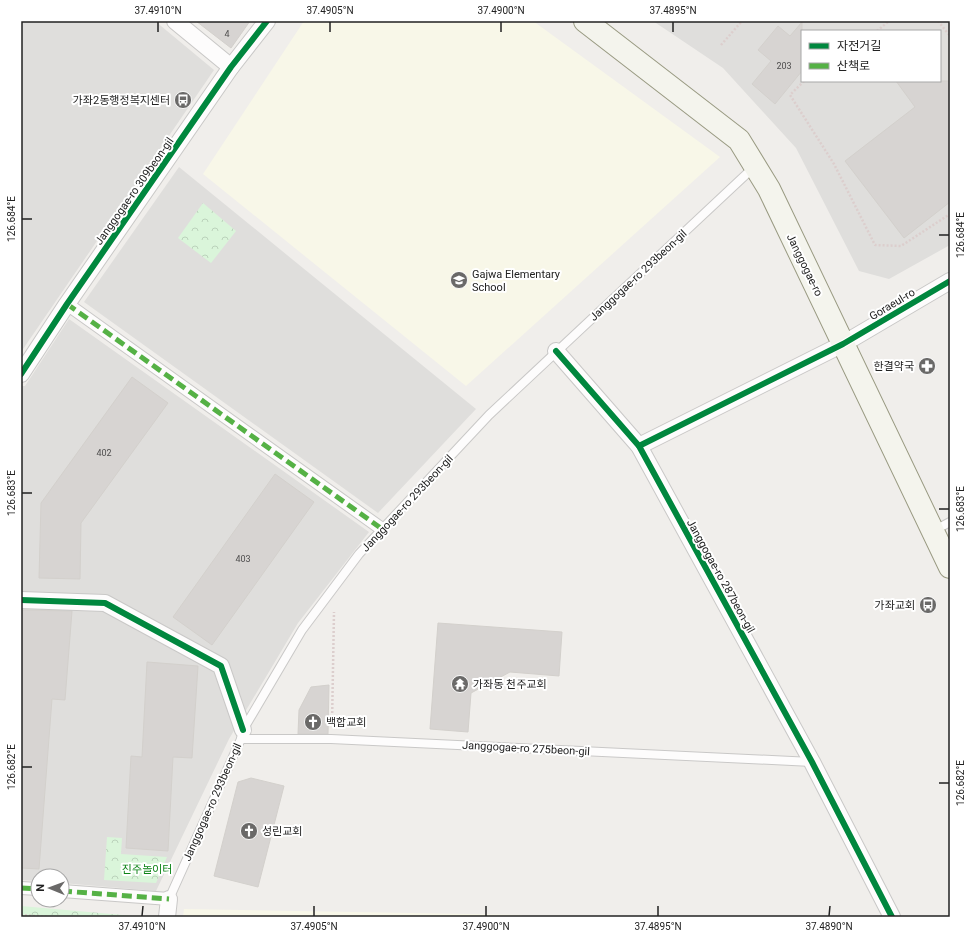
<svg xmlns="http://www.w3.org/2000/svg" width="971" height="938" font-family="Roboto,'Noto Sans KR',sans-serif">
<style>
.residential{fill:#dfdedc;fill-rule:evenodd}
.education{fill:#f8f7e8}
.park{fill:url(#park-crowns)}
.building{fill:#d7d4d2;stroke:#d3d0cc}
.lines{fill:none;stroke-linecap:round;stroke-linejoin:round}
.service-casing{stroke:#c9c8c7;stroke-width:10}
.pedestrian-casing{stroke:#c9c8c7;stroke-width:14}
.minor-casing{stroke:#c9c8c7;stroke-width:18}
.secondary-casing{stroke:#999a82;stroke-width:24}
.path{stroke:#dccecd;stroke-width:2.5;stroke-dasharray:2 2;stroke-linecap:butt}
.service{stroke:#fdfcfc;stroke-width:8}
.pedestrian{stroke:#fdfcfc;stroke-width:12}
.minor{stroke:#fdfcfc;stroke-width:16}
.secondary{stroke:#f4f4ed;stroke-width:22}
.quiet{stroke:#55b145;stroke-width:5;stroke-dasharray:10 5;stroke-linecap:butt}
.cycleway-casing{stroke:#fff;stroke-width:8}
.cycleway{stroke:#00873e;stroke-width:6}
.ticks{fill:none;stroke:#222;stroke-width:1.5}
.labels{text-anchor:middle;stroke-width:4;stroke-linejoin:round;paint-order:stroke}
.number-label{font-size:9px;fill:#4f4e4e}
.poi-label{font-size:11px;fill:#222;stroke:#fff;text-anchor:start}
.street-label{font-size:11px;fill:#222;stroke:#fff}
.park-label{font-size:11px;fill:#0c8416;stroke:#fff}
.neatline{fill:none;stroke:#222;stroke-width:1.5}
.ticks-label{font-size:10px;text-anchor:middle;fill:#222}
</style>
<defs>
<pattern id="park-crowns" width="20" height="18" patternUnits="userSpaceOnUse"><rect width="20" height="18" fill="#daf5da"/><path d="M2 6a3 3 0 1 1 6 0M12 15a3 3 0 1 1 6 0" fill="none" stroke="#bbd2bb"/></pattern>
</defs>
<rect width="100%" height="100%" fill="#f0eeeb"/>
<g class="residential">
<polygon points="21,21 155,21 214,70 21,352"/>
<path d="M653,21h297v224l-61,34 -30,-8 -63,-123 -73,-80zM802,31h138v50h-138z"/>
<polygon points="179,167 476,409 378,513 84,302"/>
<polygon points="69,319 369,532 298,623 229,739 156,891 62,883 62,876 38,876 38,881 21,880 21,386 25,386"/>
</g>
<g class="education">
<polygon points="304,21 533,21 720,157 466,386 203,174"/>
<polygon points="184,909 522,915 521,917 183,917"/>
</g>
<g class="park">
<polygon points="203,203 236,231 211,263 178,238"/>
<polygon points="107,837 122,838 121,854 167,857 156,883 104,880"/>
<polygon points="21,906 145,917 21,917"/>
</g>
<g class="building">
<polygon points="196,21 250,21 231,48"/>
<polygon points="802,22 802,71 775,104 752,84 771,61 758,50 778,26 790,36"/>
<polygon points="896,81 950,81 950,202 904,238 845,161 915,107"/>
<polygon points="132,377 168,403 81,523 80,579 39,578 41,503"/>
<polygon points="275,474 314,502 212,645 173,617"/>
<polygon points="22,610 72,611 65,700 52,699 39,869 21,868"/>
<polygon points="438,623 562,632 559,676 510,672 471,693 468,732 430,729"/>
<polygon points="147,662 198,666 192,758 173,757 168,851 126,848 131,756 142,757"/>
<polygon points="329,685 328,734 298,734 299,710 311,687"/>
<polygon points="251,778 284,786 258,887 214,876 238,782"/>
</g>
<g class="lines">
<g class="service-casing">
<g id="service">
<polyline points="933,531 950,522"/>
<polyline points="241,739 331,739 812,762"/>
<polyline points="169,899 241,739 243,730 302,630 359,554 489,415 754,167"/>
</g>
</g>
<g class="pedestrian-casing">
<g id="pedestrian">
<polyline points="67,304 382,529"/>
<polyline points="21,888 38,889"/>
<polyline points="62,891 169,899"/>
</g>
</g>
<g class="minor-casing">
<g id="minor">
<polyline points="175,21 231,67"/>
<polyline points="556,351 639,446 812,762 892,917"/>
<polyline points="21,374 67,304 231,67 267,21"/>
<polyline points="639,446 843,344 950,281"/>
<polyline points="21,600 105,603 221,666 243,730"/>
<polyline points="167,917 169,899"/>
</g>
</g>
<g class="secondary-casing">
<polyline id="secondary" points="585,21 739,140 769,189 950,567"/>
</g>
<g class="path">
<polyline points="938,21 950,36"/>
<polyline points="877,31 889,21"/>
<polyline points="721,45 742,21"/>
<polyline points="804,81 790,95 834,164 875,245 901,246 950,214"/>
<polyline points="332,725 334,612"/>
<polyline points="21,915 48,917"/>
</g>
<use href="#service" class="service"/>
<use href="#pedestrian" class="pedestrian"/>
<use href="#minor" class="minor"/>
<use href="#secondary" class="secondary"/>
<g class="quiet">
<polyline points="67,304 382,529"/>
<polyline points="21,888 38,889"/>
<polyline points="62,891 169,899"/>
</g>
<g class="cycleway-casing">
<g id="cycleway">
<polyline points="556,351 639,446 812,762 892,917"/>
<polyline points="21,374 67,304 231,67 267,21"/>
<polyline points="639,446 843,344 950,281"/>
<polyline points="21,600 105,603 221,666 243,730"/>
</g>
</g>
<use href="#cycleway" class="cycleway"/>
</g>
<path class="ticks" d="M158,32v-10M330,32v-10M501,32v-10M673,32v-10M22,219h10M939,235h10M22,493h10M939,509h10M22,767h10M939,783h10M142,916l1,-10M314,916v-10M486,916v-10M658,916v-10M829,916l1,-10"/>
<defs>
<g id="bus-disc" transform="scale(0.9)"><circle r="9.5" fill="#6a6968" stroke="#fff"/><path d="M-5-6H5V4H4V6H2V4H-2V6H-4V4H-5ZM-3.5-4V0h7V-4ZM-3.5 1.2v1.5H-2V1.2ZM2 1.2v1.5H3.5V1.2Z" fill="#fff"/></g>
<g id="school-disc" transform="scale(0.9)"><circle r="9.5" fill="#6a6968" stroke="#fff"/><path d="M0-5L7-2L0 1L-7-2ZM-4 1L0 2.5L4 1V4Q0 6-4 4Z" fill="#fff"/></g>
<g id="pharmacy-disc" transform="scale(0.9)"><circle r="9.5" fill="#6a6968" stroke="#fff"/><path d="M-2-6h4v4h4v4h-4v4h-4v-4h-4v-4h4Z" fill="#fff"/></g>
<g id="temple-disc" transform="scale(0.9)"><circle r="9.5" fill="#6a6968" stroke="#fff"/><path d="M0-6L5-2H3V0L6.5 2.5H4V6H1.5V3h-3V6H-4V2.5H-6.5L-3 0V-2H-5Z" fill="#fff"/></g>
<g id="church-disc" transform="scale(0.9)"><circle r="9.5" fill="#6a6968" stroke="#fff"/><path d="M-1.2-6h2.4v3.5h3.3v2.4h-3.3V6h-2.4V-.1h-3.3v-2.4h3.3Z" fill="#fff"/></g>
</defs>
<g fill-rule="evenodd">
<use href="#bus-disc" x="183" y="100"/>
<use href="#school-disc" x="459" y="280"/>
<use href="#pharmacy-disc" x="927" y="366"/>
<use href="#bus-disc" x="928" y="605"/>
<use href="#temple-disc" x="460" y="684"/>
<use href="#church-disc" x="313" y="722"/>
<use href="#church-disc" x="249" y="831"/>
</g>
<g class="labels">
<g class="number-label">
<text x="227" y="37">4</text>
<text x="784" y="69">203</text>
<text x="104" y="456">402</text>
<text x="243" y="562">403</text>
</g>
<g class="poi-label">
<text x="170" y="104" text-anchor="end">가좌2동행정복지센터</text>
<text x="472" y="278">Gajwa Elementary<tspan x="472" dy="13">School</tspan></text>
<text x="914" y="370" text-anchor="end">한결약국</text>
<text x="915" y="609" text-anchor="end">가좌교회</text>
<text x="473" y="688">가좌동 천주교회</text>
<text x="326" y="726">백합교회</text>
<text x="262" y="835">성린교회</text>
</g>
<g class="street-label">
<text transform="translate(134 191) rotate(-55)" y="4">Janggogae-ro 309beon-gil</text>
<text transform="translate(805 265) rotate(64)" y="4">Janggogae-ro</text>
<text transform="translate(638 275) rotate(-43)" y="4">Janggogae-ro 293beon-gil</text>
<text transform="translate(892 304) rotate(-31)" y="4">Goraeul-ro</text>
<text transform="translate(407 503) rotate(-47)" y="4">Janggogae-ro 293beon-gil</text>
<text transform="translate(721 576) rotate(61)" y="4">Janggogae-ro 287beon-gil</text>
<text transform="translate(526 748) rotate(3)" y="4">Janggogae-ro 275beon-gil</text>
<text transform="translate(212 802) rotate(-66)" y="4">Janggogae-ro 293beon-gil</text>
</g>
<g class="park-label">
<text x="147" y="873">진주놀이터</text>
</g>
</g>
<rect width="971" height="938" fill="none" stroke="#ffffff" stroke-width="44"/>
<rect x="801" y="30" width="140" height="52" fill="#ffffff" stroke="#a7a7a7"/>
<rect x="809" y="43" width="20" height="6" fill="#00873e" stroke="#a7a7a7"/>
<text x="837" y="50" font-size="12" fill="#222222">자전거길</text>
<rect x="809" y="63" width="20" height="6" fill="#55b145" stroke="#a7a7a7"/>
<text x="837" y="70" font-size="12" fill="#222222">산책로</text>
<g transform="translate(50 888) rotate(271)"><circle r="19" fill="#ffffff" stroke="#a7a7a7"/>
<path d="M0-3L7 15L0 10L-7 15Z" fill="#6a6968"/>
<text y="-6" font-size="11" font-weight="bold" text-anchor="middle" fill="#222222">N</text>
</g>
<rect x="22" y="22" width="927" height="894" class="neatline"/>
<g class="ticks-label">
<text x="158" y="14">37.4910°N</text>
<text x="330" y="14">37.4905°N</text>
<text x="501" y="14">37.4900°N</text>
<text x="673" y="14">37.4895°N</text>
<text transform="translate(11 219) rotate(-90)" y="4">126.684°E</text>
<text transform="translate(960 235) rotate(-90)" y="4">126.684°E</text>
<text transform="translate(11 493) rotate(-90)" y="4">126.683°E</text>
<text transform="translate(960 509) rotate(-90)" y="4">126.683°E</text>
<text transform="translate(11 767) rotate(-90)" y="4">126.682°E</text>
<text transform="translate(960 783) rotate(-90)" y="4">126.682°E</text>
<text x="142" y="930">37.4910°N</text>
<text x="314" y="930">37.4905°N</text>
<text x="486" y="930">37.4900°N</text>
<text x="658" y="930">37.4895°N</text>
<text x="829" y="930">37.4890°N</text>
</g>
</svg>
